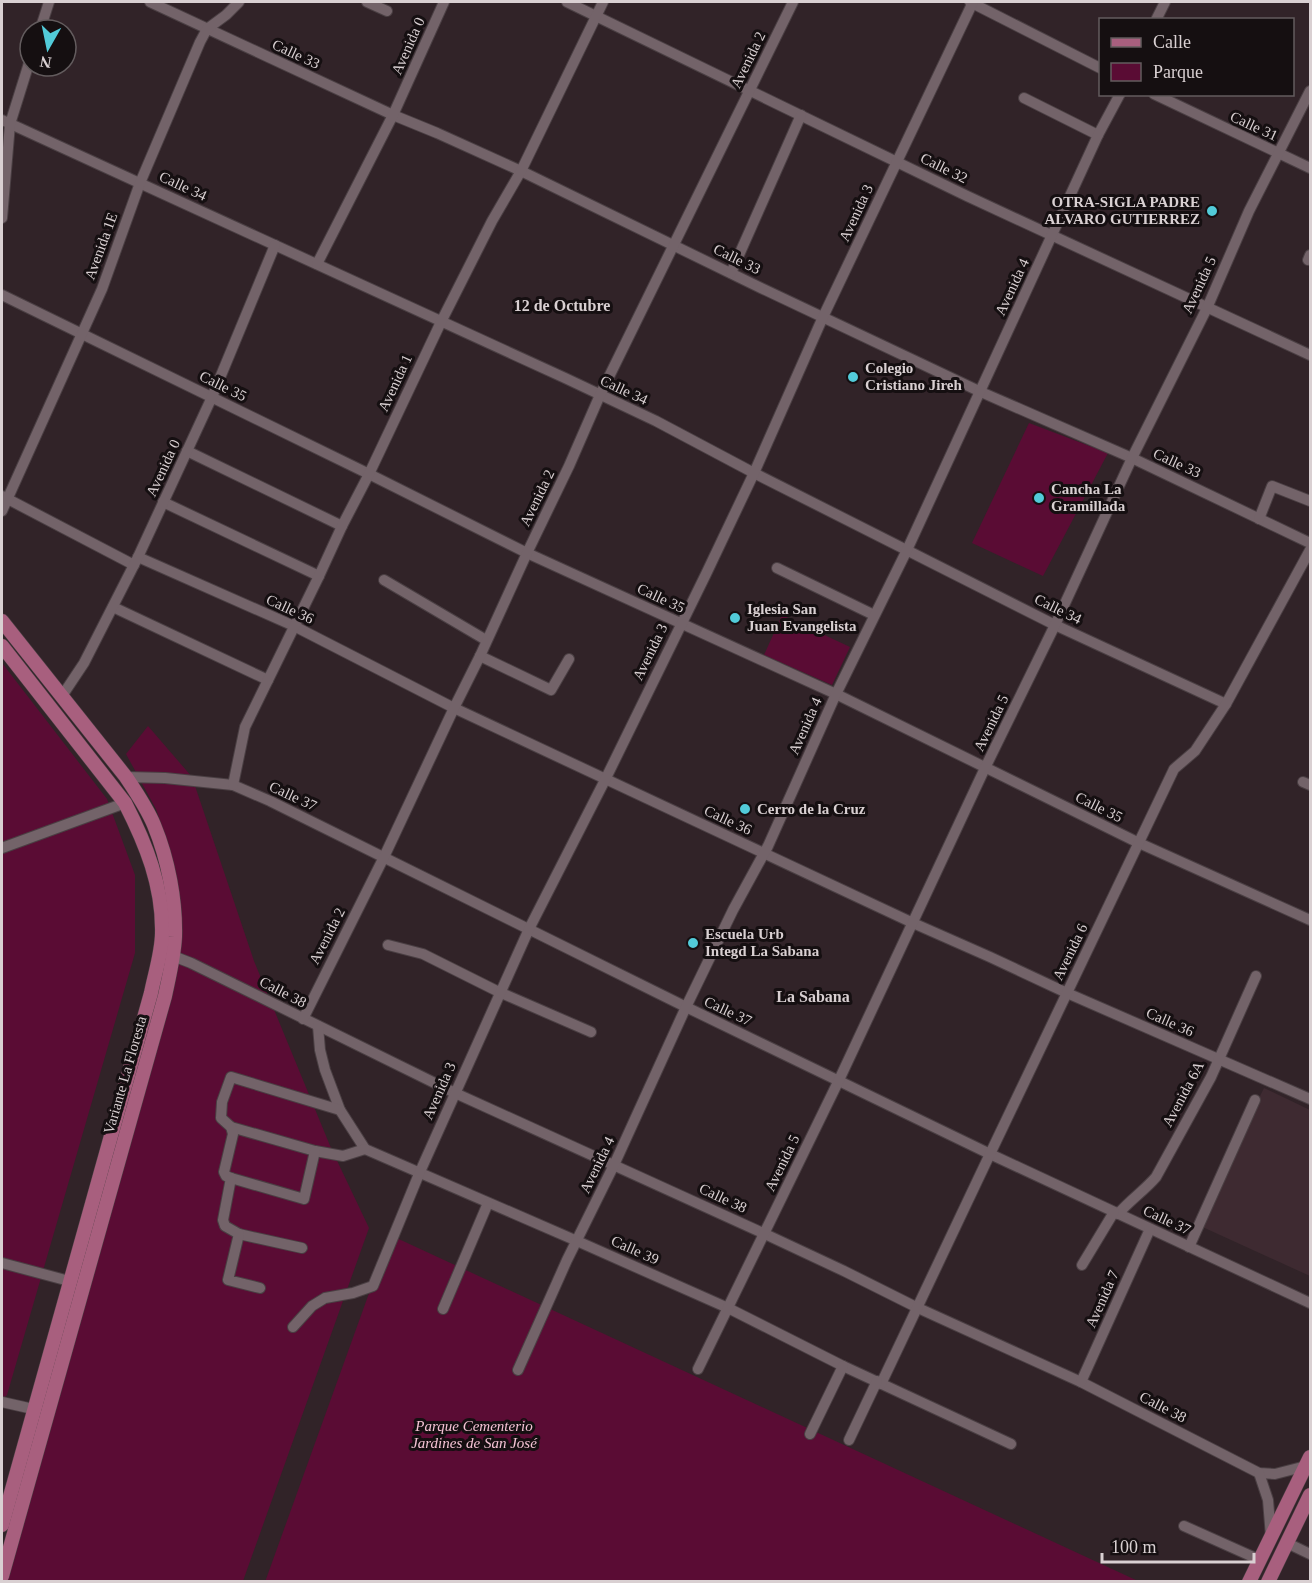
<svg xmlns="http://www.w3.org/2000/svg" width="1312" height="1583" font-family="Georgia,serif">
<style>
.built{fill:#3e2a31}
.green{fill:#5a0c34}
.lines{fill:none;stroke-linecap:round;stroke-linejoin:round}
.minor-casing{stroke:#4a3f43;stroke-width:12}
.major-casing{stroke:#4a3f43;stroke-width:15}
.minor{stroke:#736369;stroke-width:10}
.major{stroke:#a85f7e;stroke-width:14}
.poi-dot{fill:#52cbd9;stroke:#150f11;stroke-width:2}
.labels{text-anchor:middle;stroke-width:6;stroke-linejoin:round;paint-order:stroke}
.street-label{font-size:15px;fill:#d9d0d2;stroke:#150f11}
.poi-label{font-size:15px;font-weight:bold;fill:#d9d0d2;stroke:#150f11;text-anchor:start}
.park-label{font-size:15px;font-style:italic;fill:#f4c2d4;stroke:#150f11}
.neighbourhood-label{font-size:16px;font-weight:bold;fill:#d9d0d2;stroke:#150f11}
</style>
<rect width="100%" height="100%" fill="#312328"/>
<polygon class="built" points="1264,1088 1310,1110 1310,1276 1196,1224"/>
<g class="green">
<polygon points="1029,423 1108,453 1043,576 972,543"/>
<polygon points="782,615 850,647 832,685 764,655"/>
<polygon points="2,663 107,799 135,875 135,953 7,1395 2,1399"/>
<polygon points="148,726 192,777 254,961 331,1148 369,1228 243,1581 5,1582 174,963 171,854 156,809 126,754"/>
<polygon points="390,1235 1138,1581 265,1582"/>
</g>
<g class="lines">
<g class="minor-casing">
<g id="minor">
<polyline points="150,2 393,115 437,133 521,171 761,288 981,392 1132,458 1310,543"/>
<polyline points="367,2 387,11"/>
<polyline points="567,2 967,196 1310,355"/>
<polyline points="970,2 1100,68"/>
<polyline points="1156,20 1165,2"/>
<polyline points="40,30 49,2"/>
<polyline points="1154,94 1310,168"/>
<polyline points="1024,98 1098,135"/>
<polyline points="2,120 565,378 656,421 754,473 1055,625 1226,704"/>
<polyline points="2,218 10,124 30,60"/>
<polyline points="1308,260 1310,255"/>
<polyline points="317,264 393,115 444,2"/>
<polyline points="731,273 801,115"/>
<polyline points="2,295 369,474 527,553 836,694 1139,843 1310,920"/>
<polyline points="187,451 342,526"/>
<polyline points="2,496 134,565"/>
<polyline points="163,502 319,576"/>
<polyline points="2,511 102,289 140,183 200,42 207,29 226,15 239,2"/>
<polyline points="1259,519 1272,486 1310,501"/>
<polyline points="138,557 294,626 454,708 913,923 990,957 1067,993 1310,1099"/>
<polyline points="777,568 874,615"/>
<polyline points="384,580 486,640"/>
<polyline points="113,607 268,680"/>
<polyline points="480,656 551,690 569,659"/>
<polyline points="62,696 84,663 138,557 212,397 275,245"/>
<polyline points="126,777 165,778 233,785 270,801 686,1007 990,1154 1310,1303"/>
<polyline points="1303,782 1310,785"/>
<polyline points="233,785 245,727 319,576 342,526 369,474 441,322 492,221 521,171 603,2"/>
<polyline points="2,848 125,803"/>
<polyline points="388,945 423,954 499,992 591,1032"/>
<polyline points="173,956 191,963 455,1093 765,1234 844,1271 918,1308 1081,1382 1259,1473 1275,1474 1306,1466"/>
<polyline points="303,1019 384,857 454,708 480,656 527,553 569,466 600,395 793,2"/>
<polyline points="318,1026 320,1050 325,1070 340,1110 365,1149 577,1241 728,1308 843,1366 1011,1444"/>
<polyline points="231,1127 315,1151 343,1156 365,1149"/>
<polyline points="231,1178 304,1199 315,1151"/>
<path d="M1118,1214c12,-14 27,-24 38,-37l55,-100 45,-101"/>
<polyline points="239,1234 302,1248"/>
<polyline points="1189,1247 1255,1100"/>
<polyline points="2,1263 69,1281"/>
<polyline points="1082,1265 1114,1212"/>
<polyline points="260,1288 228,1280 239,1234 225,1226 223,1220 231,1178 226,1176 224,1172 233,1134 231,1127 221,1118 222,1102 231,1077 340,1110"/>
<polyline points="443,1309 488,1203"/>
<polyline points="293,1327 312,1306 325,1298 353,1293 373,1286 419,1174 529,929 605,780 706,574 754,473 823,317 973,2"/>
<polyline points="698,1369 839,1080 985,768 1055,625 1132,458 1207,308 1249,211 1310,91"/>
<polyline points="518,1370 567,1260 614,1165 686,1007 733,910 768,846 836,694 907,550 1098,135 1120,94"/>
<polyline points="1081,1382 1150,1229"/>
<polyline points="881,1384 990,1154 1174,769 1195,751 1226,704 1310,550"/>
<polyline points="2,1402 33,1409"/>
<polyline points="810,1434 843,1366"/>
<polyline points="849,1440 877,1381"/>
<polyline points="1259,1473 1268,1500 1271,1537"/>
<polyline points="1184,1526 1260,1560"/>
<polyline points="1287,1543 1310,1554"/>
</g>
</g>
<g class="major-casing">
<g id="major">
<path d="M2,621l124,156c10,15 21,31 28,48 14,34 22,75 21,112 -1,20 -6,40 -10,59l-163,580"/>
<path d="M2,646l123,157c21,41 38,83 37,130 0,19 -7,40 -11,60l-149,532"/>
<polyline points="1249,1582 1310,1457"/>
<polyline points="1268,1582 1310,1495"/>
</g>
</g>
<use href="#minor" class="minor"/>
<use href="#major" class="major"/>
</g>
<g class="poi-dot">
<circle cx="1212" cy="211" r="6"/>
<circle cx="853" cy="377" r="6"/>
<circle cx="1039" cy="498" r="6"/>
<circle cx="735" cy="618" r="6"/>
<circle cx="745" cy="809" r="6"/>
<circle cx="693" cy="943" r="6"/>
</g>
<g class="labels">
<g class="street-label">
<text transform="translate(408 46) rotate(-66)" y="5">Avenida 0</text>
<text transform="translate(296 54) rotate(25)" y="5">Calle 33</text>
<text transform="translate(748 60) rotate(-64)" y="5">Avenida 2</text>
<text transform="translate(1254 126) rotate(25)" y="5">Calle 31</text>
<text transform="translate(944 168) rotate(26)" y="5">Calle 32</text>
<text transform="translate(183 186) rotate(25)" y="5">Calle 34</text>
<text transform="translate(856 213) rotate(-65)" y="5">Avenida 3</text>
<text transform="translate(101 246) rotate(-70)" y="5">Avenida 1E</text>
<text transform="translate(737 259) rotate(26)" y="5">Calle 33</text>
<text transform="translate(1199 285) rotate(-65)" y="5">Avenida 5</text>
<text transform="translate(1012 287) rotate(-65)" y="5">Avenida 4</text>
<text transform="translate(395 383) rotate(-65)" y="5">Avenida 1</text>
<text transform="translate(223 386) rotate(26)" y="5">Calle 35</text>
<text transform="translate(624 390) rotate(25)" y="5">Calle 34</text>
<text transform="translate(1177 463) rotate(25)" y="5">Calle 33</text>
<text transform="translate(163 468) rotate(-65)" y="5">Avenida 0</text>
<text transform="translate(537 498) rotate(-64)" y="5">Avenida 2</text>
<text transform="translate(661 598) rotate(25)" y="5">Calle 35</text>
<text transform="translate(290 609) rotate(25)" y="5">Calle 36</text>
<text transform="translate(1058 609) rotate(26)" y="5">Calle 34</text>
<text transform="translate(650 652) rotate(-64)" y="5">Avenida 3</text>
<text transform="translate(991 723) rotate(-64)" y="5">Avenida 5</text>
<text transform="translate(805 726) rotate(-66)" y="5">Avenida 4</text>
<text transform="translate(293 796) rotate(25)" y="5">Calle 37</text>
<text transform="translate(1099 807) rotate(26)" y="5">Calle 35</text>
<text transform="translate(728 820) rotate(25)" y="5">Calle 36</text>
<text transform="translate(327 936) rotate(-63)" y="5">Avenida 2</text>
<text transform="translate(1070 952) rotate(-64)" y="5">Avenida 6</text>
<text transform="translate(283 992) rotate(27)" y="5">Calle 38</text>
<text transform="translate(728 1011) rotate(25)" y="5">Calle 37</text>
<text transform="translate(1170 1022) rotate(24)" y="5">Calle 36</text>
<text transform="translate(125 1075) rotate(-74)" y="5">Variante La Floresta</text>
<text transform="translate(439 1091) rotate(-66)" y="5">Avenida 3</text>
<text transform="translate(1183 1094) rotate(-62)" y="5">Avenida 6A</text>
<text transform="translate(782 1163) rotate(-64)" y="5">Avenida 5</text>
<text transform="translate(597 1165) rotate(-64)" y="5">Avenida 4</text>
<text transform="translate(723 1198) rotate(25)" y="5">Calle 38</text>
<text transform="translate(1167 1220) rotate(25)" y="5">Calle 37</text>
<text transform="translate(635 1250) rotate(24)" y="5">Calle 39</text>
<text transform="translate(1102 1299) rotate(-66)" y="5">Avenida 7</text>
<text transform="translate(1163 1407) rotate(27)" y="5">Calle 38</text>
</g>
<g class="poi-label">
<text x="1200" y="207" text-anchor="end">OTRA-SIGLA PADRE<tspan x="1200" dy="17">ALVARO GUTIERREZ</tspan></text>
<text x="865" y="373">Colegio<tspan x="865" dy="17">Cristiano Jireh</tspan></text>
<text x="1051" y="494">Cancha La<tspan x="1051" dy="17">Gramillada</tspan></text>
<text x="747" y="614">Iglesia San<tspan x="747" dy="17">Juan Evangelista</tspan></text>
<text x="757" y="814">Cerro de la Cruz</text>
<text x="705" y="939">Escuela Urb<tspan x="705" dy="17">Integd La Sabana</tspan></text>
</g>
<g class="park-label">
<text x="474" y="1431">Parque Cementerio<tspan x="474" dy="17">Jardines de San José</tspan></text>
</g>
<g class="neighbourhood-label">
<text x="562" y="311">12 de Octubre</text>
<text x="813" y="1002">La Sabana</text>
</g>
</g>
<rect width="1312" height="1583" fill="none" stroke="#d9d0d2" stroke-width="6"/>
<rect x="1099" y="18" width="195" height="78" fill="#150f11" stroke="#635c5e" stroke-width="1.5"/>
<rect x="1111" y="38" width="30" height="9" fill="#a85f7e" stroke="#635c5e" stroke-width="1.5"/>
<text x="1153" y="48" font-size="18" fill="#d9d0d2">Calle</text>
<rect x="1111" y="63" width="30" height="18" fill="#5a0c34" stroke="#635c5e" stroke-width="1.5"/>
<text x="1153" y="78" font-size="18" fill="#d9d0d2">Parque</text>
<g transform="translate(48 48) rotate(189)"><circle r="28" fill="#150f11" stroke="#635c5e" stroke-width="1.5"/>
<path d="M0-4.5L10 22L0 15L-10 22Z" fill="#52cbd9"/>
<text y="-9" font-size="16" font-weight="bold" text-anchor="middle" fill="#d9d0d2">N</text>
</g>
<path d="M1102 1553v9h152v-9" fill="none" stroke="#d9d0d2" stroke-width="3"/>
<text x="1111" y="1553" font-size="18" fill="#d9d0d2" stroke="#150f11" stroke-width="4.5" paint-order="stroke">100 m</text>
</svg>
